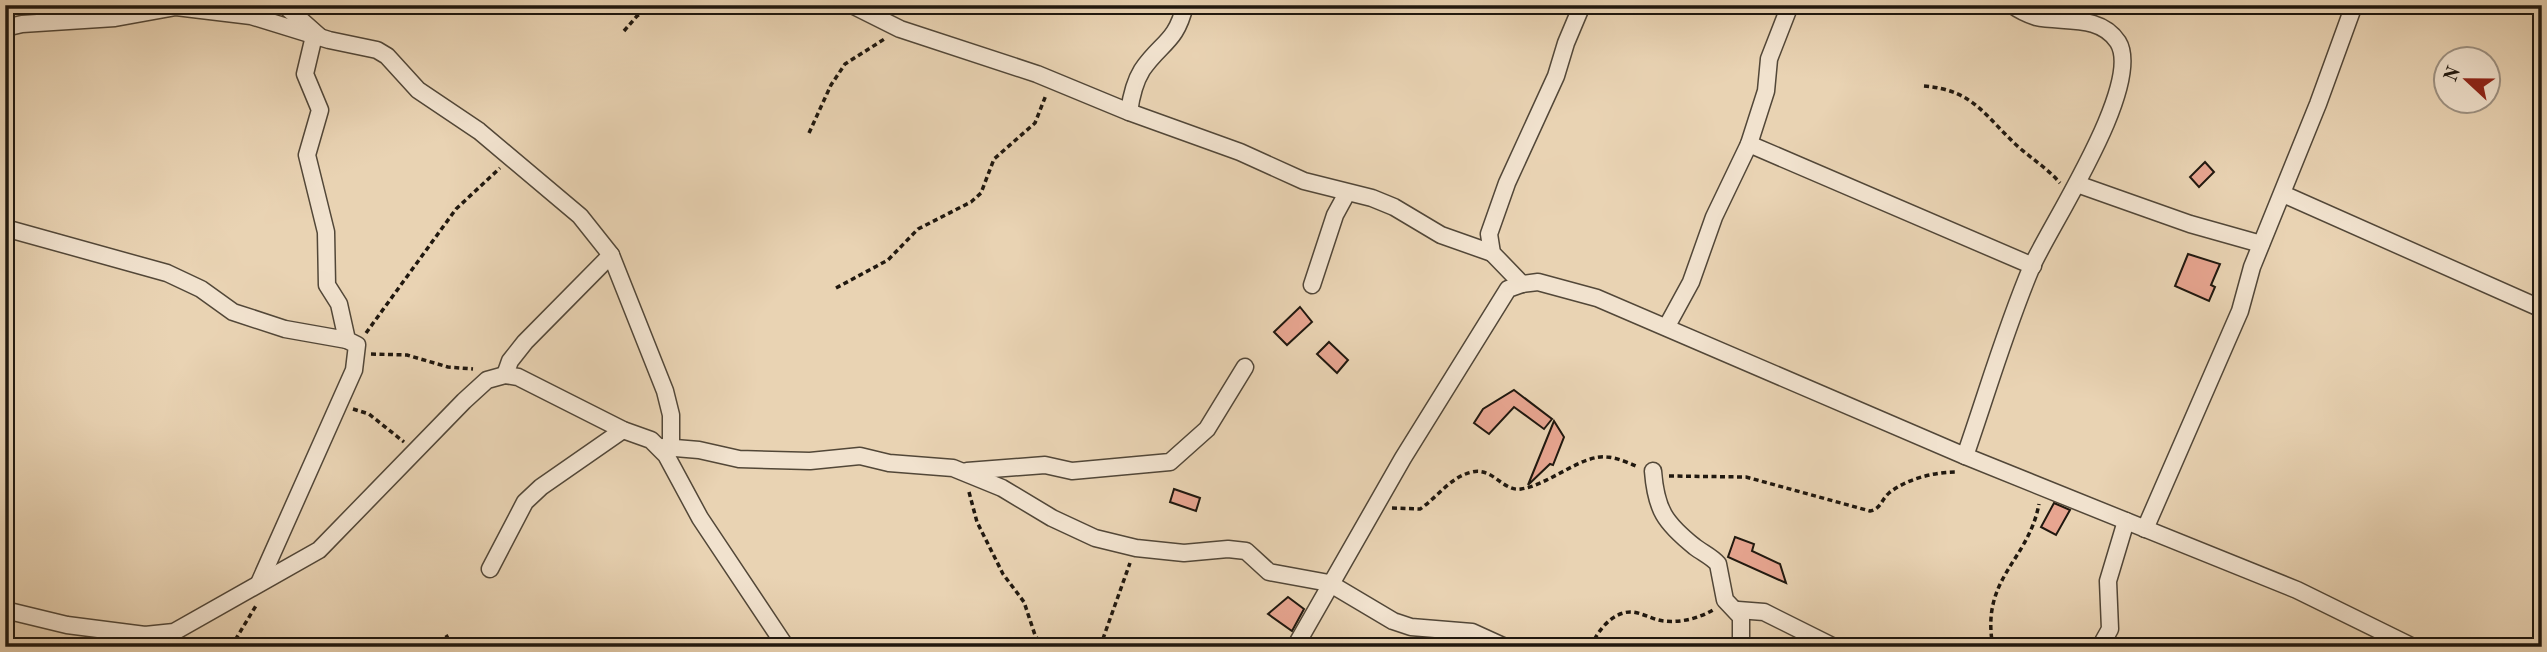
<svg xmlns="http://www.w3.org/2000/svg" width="2547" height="652" font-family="'Old Standard TT',serif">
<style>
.building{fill:#e7a590;stroke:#20180f;stroke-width:2}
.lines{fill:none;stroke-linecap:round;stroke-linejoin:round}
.minor-casing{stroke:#524738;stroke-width:19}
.path{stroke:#20180f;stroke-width:3.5;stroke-dasharray:5 3.5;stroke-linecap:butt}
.minor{stroke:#f1e2ce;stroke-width:16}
</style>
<rect width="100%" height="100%" fill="#e9d3b3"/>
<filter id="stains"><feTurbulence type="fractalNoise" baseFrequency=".00286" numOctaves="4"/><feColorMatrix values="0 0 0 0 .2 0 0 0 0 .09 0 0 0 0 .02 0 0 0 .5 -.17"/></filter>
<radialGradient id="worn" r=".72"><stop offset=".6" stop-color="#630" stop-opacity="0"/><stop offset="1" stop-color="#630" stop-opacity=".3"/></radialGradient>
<g class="building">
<polygon points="2205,162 2214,172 2199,187 2190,177"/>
<polygon points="2188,254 2220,264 2211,285 2215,287 2209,301 2175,286"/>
<polygon points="1300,307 1312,322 1287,345 1274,332"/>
<polygon points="1329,342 1348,360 1337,373 1317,354"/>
<polygon points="1514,390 1552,419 1544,429 1514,407 1489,434 1474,423 1483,409"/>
<polygon points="1554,421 1564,437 1553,465 1550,464 1528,485"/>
<polygon points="1174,489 1200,498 1196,511 1170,502"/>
<polygon points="2054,503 2070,510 2056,535 2041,527"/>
<polygon points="1735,537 1754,544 1752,551 1780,564 1786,583 1728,557"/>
<polygon points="1288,597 1304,609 1292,631 1268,614"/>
</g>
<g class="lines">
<g class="minor-casing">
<g id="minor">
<polyline points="284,5 319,36"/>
<polyline points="852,5 900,29 1037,74 1129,112 1240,152 1304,181 1372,198 1394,207 1441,235 1492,253"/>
<polyline points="5,28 22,24 115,18 176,7 251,16 329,40 377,50 387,56 418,90 479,131 580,216 611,255 665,391 671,415 671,446"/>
<path d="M1129,112c2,-15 5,-29 13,-42 19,-28 34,-27 43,-65"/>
<polyline points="1749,144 2033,266"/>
<polyline points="2077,184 2190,224 2261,244"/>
<polyline points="2283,194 2542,309"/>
<polyline points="5,228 167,273 201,289 233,312 285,329 347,340"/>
<polyline points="1522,284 1492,253 1489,234 1507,183 1556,76 1566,43 1582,5"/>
<polyline points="1312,285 1335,215 1347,193"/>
<polyline points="1667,326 1691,282 1714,217 1749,144 1766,91 1769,59 1790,5"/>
<polyline points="505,375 510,361 525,342 611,255"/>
<polyline points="663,447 699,450 739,459 810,461 860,456 889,463 953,468 1002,488 1052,518 1095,538 1136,548 1184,553 1228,549 1246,551 1269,572 1329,583 1393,621 1411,627 1472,632 1505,647"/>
<path d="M1965,456c22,-63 41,-129 67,-190 19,-42 112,-182 86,-224 -18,-28 -55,-19 -82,-25 -9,-3 -17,-7 -24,-12"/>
<polyline points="967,471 1045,465 1072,471 1170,462 1207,429 1245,367"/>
<path d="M1653,471c3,39 12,52 42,76 8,6 17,10 23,17l7,36 16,17v30"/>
<polyline points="2145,529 2240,311 2252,267 2318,104 2354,5"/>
<polyline points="490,569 525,502 541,487 623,430"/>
<polyline points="260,581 354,370 357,345 347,340 339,304 327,285 326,232 307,155 320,110 305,74 314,36"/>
<polyline points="5,610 67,625 145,635 174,632 319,550 464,401 487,380 505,375 518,377 623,430 651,440 666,455 700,518 786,647"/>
<polyline points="1738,610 1764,612 1834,647"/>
<polyline points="1295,647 1403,458 1508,289 1522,284 1538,282 1597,298 1965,456 2297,590 2413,647"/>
<polyline points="2100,647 2110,629 2108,581 2126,521"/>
</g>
</g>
<g class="path">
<polyline points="624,31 637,16 653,5"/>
<path d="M1924,86c52,4 62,33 98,64 13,11 27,20 38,33"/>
<polyline points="809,133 831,85 845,64 886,38"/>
<polyline points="836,288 888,260 918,229 971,202 981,193 994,159 1035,123 1046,95"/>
<polyline points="366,333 456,209 500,168"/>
<polyline points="371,354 407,355 448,367 473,369"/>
<polyline points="353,409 369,414 404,442"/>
<path d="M1669,476l77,1 124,34c11,-2 11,-11 19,-18 19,-15 46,-21 69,-21"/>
<polyline points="969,492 977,522 1003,574 1024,602 1035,635 1042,647"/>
<path d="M1392,508l28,1c18,-12 30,-32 52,-37 21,-5 31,20 49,17 28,-4 61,-35 86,-32 11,1 22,6 31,10"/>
<polyline points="446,635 453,647"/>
<polyline points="231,647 257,604"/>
<polyline points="1100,647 1130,563"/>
<path d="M1591,647c6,-16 22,-36 41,-35 11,1 21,8 32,9 17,2 35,-3 49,-11"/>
<path d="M1993,647c-13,-69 35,-85 46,-143"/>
</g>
<use href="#minor" class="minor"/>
</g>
<rect width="2547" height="652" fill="none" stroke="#e9d3b3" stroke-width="28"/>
<rect x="7" y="7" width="2533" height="638" fill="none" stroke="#20180f" stroke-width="3.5"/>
<rect x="14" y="14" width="2519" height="624" fill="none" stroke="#20180f" stroke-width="2"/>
<g transform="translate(2467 80) rotate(292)"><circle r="33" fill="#f1e2ce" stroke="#9d9182" stroke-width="2"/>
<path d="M0-5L12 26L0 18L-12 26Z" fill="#8f2418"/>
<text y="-10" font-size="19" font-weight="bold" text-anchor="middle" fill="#20180f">N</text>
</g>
<rect width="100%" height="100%" filter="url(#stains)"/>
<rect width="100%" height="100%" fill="url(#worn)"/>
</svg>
